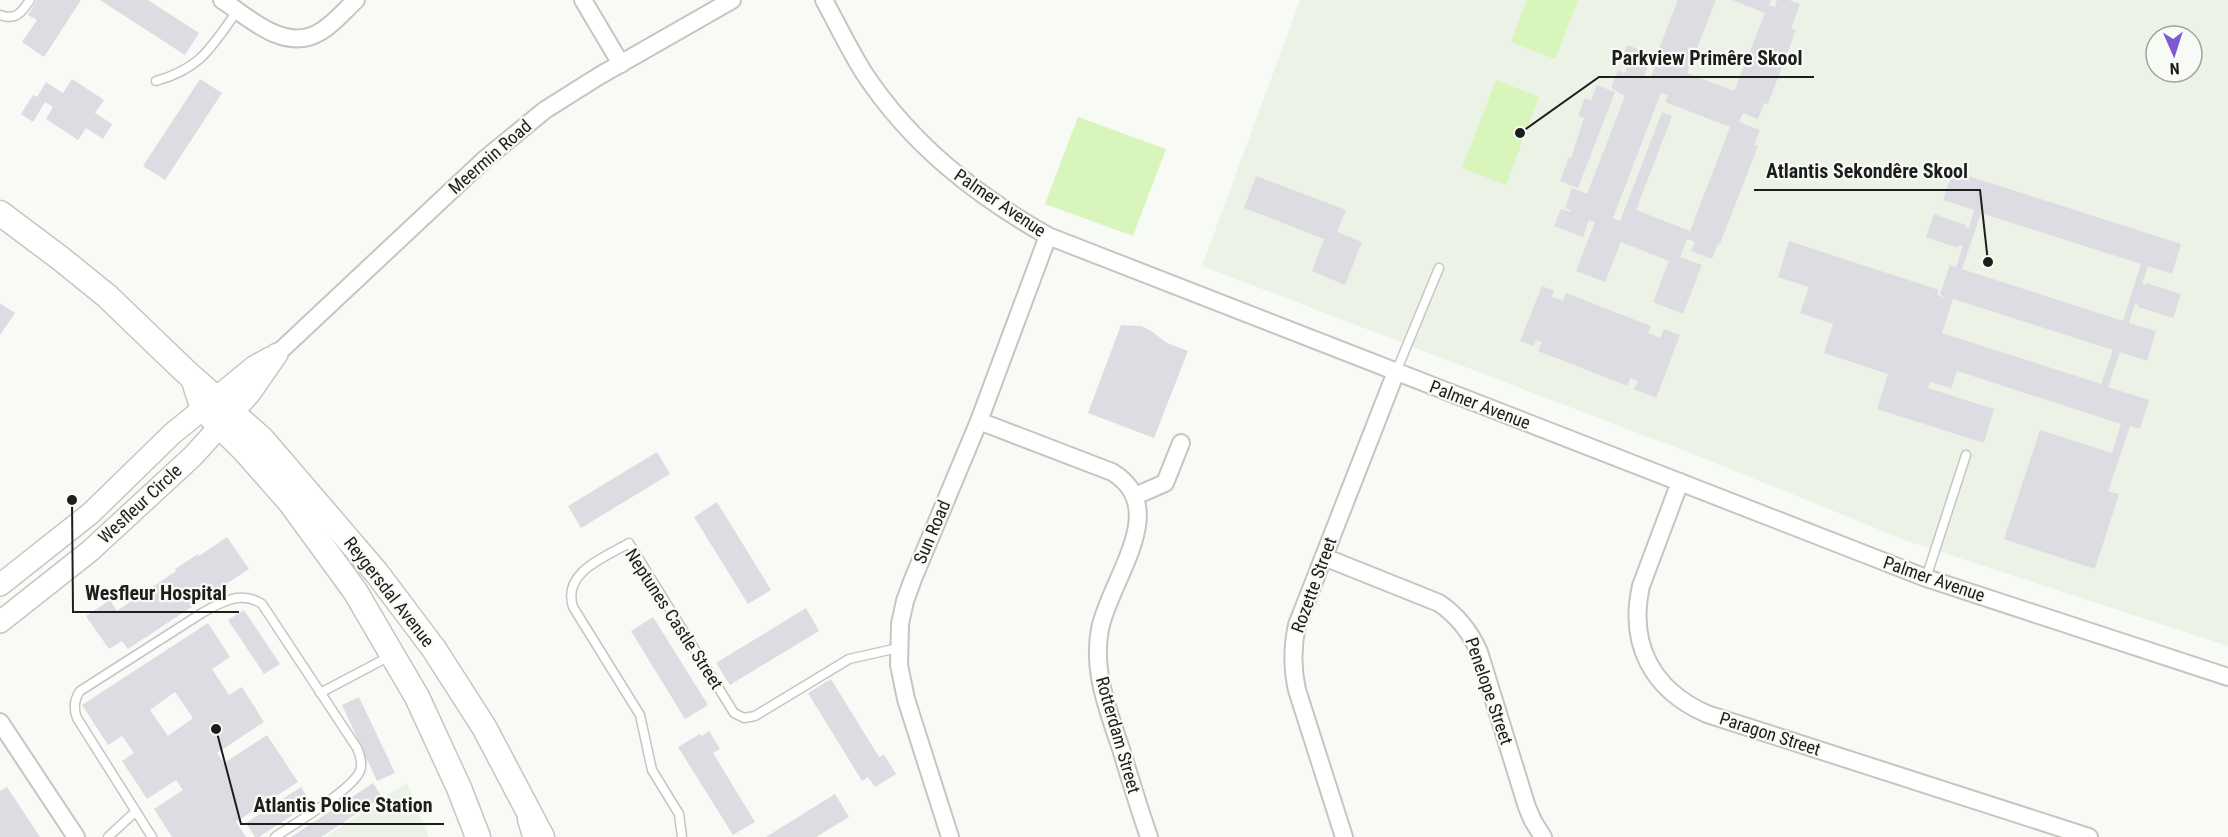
<svg xmlns="http://www.w3.org/2000/svg" width="2228" height="837" font-family="'Roboto Condensed',sans-serif">
<style>
.built{fill:#ecf3e6;fill-rule:evenodd}
.green{fill:#d8f5bc}
.building{fill:#dddce2;fill-rule:evenodd}
.lines{fill:none;stroke-linecap:round;stroke-linejoin:round}
.service-casing{stroke:#c4c7c1;stroke-width:11}
.minor-casing{stroke:#c4c7c1;stroke-width:20}
.tertiary-casing{stroke:#c4c7c1;stroke-width:24}
.secondary-casing{stroke:#c4c7c1;stroke-width:27}
.service{stroke:#fff;stroke-width:8}
.minor{stroke:#fff;stroke-width:16}
.tertiary{stroke:#fff;stroke-width:21}
.secondary{stroke:#fff;stroke-width:24}
.labels{text-anchor:middle;stroke-width:4.5;stroke-linejoin:round;paint-order:stroke}
.street-label{font-size:18px;fill:#1d1e1c;stroke:#f8fbf5}
.leader{fill:none;stroke:#1d1e1c;stroke-width:2}
.callout-dot{fill:#1d1e1c;stroke:#f8fbf5;stroke-width:2}
.callout-label{font-size:20px;text-anchor:middle;font-weight:bold;fill:#1d1e1c;stroke:#f8fbf5;stroke-width:4.5;stroke-linejoin:round;paint-order:stroke}
</style>
<rect width="100%" height="100%" fill="#f8fbf5"/>
<g class="built">
<path d="M1300,0h928v646l-318,-104 -220,-89 -488,-187zM2156,36h36v36h-36z"/>
<polygon points="407,783 429,837 325,837"/>
</g>
<g class="green">
<polygon points="1527,0 1578,0 1555,59 1511,42"/>
<polygon points="1496,80 1539,97 1506,185 1462,168"/>
<polygon points="1078,117 1166,149 1133,236 1045,204"/>
</g>
<g class="building">
<polygon points="37,0 81,0 44,57 22,42 37,20 28,15"/>
<polygon points="100,0 148,0 199,33 185,55"/>
<path d="M1678,0h38l-29,73 47,18 31,-78 -33,-13h39l-2,5 6,2 2,-7h12l11,4 -9,25 5,1 -28,74 -4,-1 -6,16 -15,-6 -4,9 21,8 -6,15 4,1 -38,98 -2,-1 -6,16 -21,-8 4,-9 -8,-3 -7,18 22,8 -19,49 -30,-12 16,-41 -48,-19 -16,40 -29,-11 19,-49 -6,-2 -6,17 -29,-11 7,-17 10,3v-2l-6,-2 7,-20 15,6 38,-98 -14,-8 7,-18 7,3 3,-8 -7,-4 6,-16 25,9 -8,22 6,2 7,-16 -3,-1zM1661,93l7,2 -3,7 65,25 -40,104 -54,-21 36,-94 -10,-4 -42,109 -7,-3z"/>
<polygon points="72,79 104,100 95,113 112,124 103,139 86,128 78,140 46,119 53,107 45,102 33,122 21,114 33,95 37,97 46,82 63,93"/>
<polygon points="200,79 222,93 165,180 143,166"/>
<polygon points="1597,85 1615,92 1578,188 1560,181 1569,157 1571,158 1584,118 1578,116 1585,98 1591,101"/>
<path d="M1953,171l228,73 -9,30 -24,-8 -6,18 3,1 1,-2 35,11 -8,24 -35,-11 1,-2 -4,-1 -6,19 27,8 -9,30 -27,-9 -12,35 41,13 -9,29 -10,-3 -22,65 11,3 -24,75 -91,-30 36,-109 72,23 9,-29 -164,-53 -6,17 -21,-6 -2,6 66,21 -10,34 -107,-34 11,-35 -64,-21 9,-29 -33,-11 9,-26 -31,-10 11,-36 150,49 -2,5 9,3 -6,-4 10,-29 6,2 7,-21 -4,-1 -1,3 -32,-11 8,-23 32,11 -1,2 4,1 5,-18 -31,-10zM1981,213l160,51 -18,57 -161,-52zM1953,299l160,51 -12,34 -159,-51z"/>
<polygon points="1256,176 1346,210 1337,232 1362,242 1345,285 1312,271 1324,239 1244,208"/>
<polygon points="1542,286 1554,291 1552,297 1563,301 1566,293 1651,326 1648,333 1660,338 1664,329 1680,335 1656,398 1634,389 1638,381 1630,378 1628,386 1538,351 1542,342 1536,340 1534,346 1520,341"/>
<polygon points="0,303 15,313 0,335"/>
<polygon points="1121,325 1141,326 1150,330 1167,343 1188,351 1154,438 1088,413"/>
<polygon points="657,452 670,474 581,528 568,506"/>
<polygon points="717,502 771,590 748,604 694,517"/>
<polygon points="227,537 249,569 128,649 122,641 109,649 86,616 110,600 117,611 176,571 175,569 198,554 199,556"/>
<polygon points="806,608 819,631 730,685 716,663"/>
<polygon points="244,610 280,664 264,674 228,620"/>
<polygon points="653,617 708,705 685,719 631,631"/>
<path d="M208,623l22,34 -18,12 17,26 13,-8 22,35 -47,31 7,10 43,-28 31,47 -62,40 10,15h-74l-18,-28 29,-19 -7,-10 -29,19 -25,-38 12,-8 -12,-17 -14,9 -26,-40zM175,692l18,26 -25,18 -18,-26z"/>
<polygon points="831,679 879,757 884,755 896,774 875,787 868,777 862,781 808,693"/>
<polygon points="359,697 395,773 377,781 342,705"/>
<polygon points="709,731 720,749 713,753 755,822 733,835 678,747 700,734 702,736"/>
<polygon points="373,783 382,797 321,837 291,837"/>
<polygon points="7,787 40,837 0,837 0,791"/>
<polygon points="301,787 311,803 259,837 255,837 246,823"/>
<polygon points="835,794 849,817 816,837 766,837"/>
</g>
<g class="lines">
<g class="service-casing">
<g id="service">
<path d="M0,15c16,6 22,-3 30,-15"/>
<path d="M156,81c46,-13 55,-34 82,-71"/>
<polyline points="1396,372 1439,268"/>
<polyline points="1926,578 1966,455"/>
<polyline points="320,693 392,655"/>
<polyline points="522,820 527,837"/>
<polyline points="108,837 135,812"/>
<path d="M152,837l-75,-119c-4,-10 -3,-18 3,-27l122,-78c19,-11 39,-23 60,-9l95,144c3,7 6,15 3,23 -8,19 -66,53 -85,66"/>
<path d="M682,837l-3,-23 -27,-44 -12,-55 -67,-108c-11,-35 31,-49 56,-64l105,170 10,5 11,-2 94,-57 49,-11"/>
</g>
</g>
<g class="minor-casing">
<g id="minor">
<path d="M222,0c26,17 62,52 96,33 14,-7 26,-22 38,-33"/>
<polyline points="583,0 621,64"/>
<path d="M824,0c13,24 25,49 40,73 47,71 110,121 184,163l878,342 302,99"/>
<polyline points="277,354 485,159 545,110 599,76 732,0"/>
<path d="M979,421l133,51c60,36 -2,107 -12,157 -8,42 8,81 21,120 9,30 18,59 28,88"/>
<path d="M1680,482l-39,104c-13,58 11,104 66,128l382,123"/>
<polyline points="1135,496 1165,483 1181,443"/>
<path d="M1324,557l115,46c19,13 31,28 40,49l48,155 6,14 10,16"/>
<polyline points="0,722 76,837"/>
<polyline points="950,837 906,699 899,665 900,624 905,601 913,579 979,421 1048,236"/>
<path d="M1344,837l-47,-147c-5,-22 -5,-42 0,-65l99,-253"/>
</g>
</g>
<g class="tertiary-casing">
<g id="tertiary">
<polyline points="0,585 91,513 172,434 254,367 270,358"/>
<polyline points="0,622 90,551 193,456 250,393 277,354"/>
</g>
</g>
<g class="secondary-casing">
<g id="secondary">
<polyline points="0,213 60,258 107,296 185,371 262,439 376,572 434,649 484,727 542,837"/>
<polyline points="194,381 203,409 246,452 290,502 355,591 417,697 459,788 478,837"/>
</g>
</g>
<use href="#service" class="service"/>
<use href="#minor" class="minor"/>
<use href="#tertiary" class="tertiary"/>
<use href="#secondary" class="secondary"/>
</g>
<g class="labels">
<g class="street-label">
<text transform="translate(490 157) rotate(-41)" y="6">Meermin Road</text>
<text transform="translate(1000 203) rotate(34)" y="6">Palmer Avenue</text>
<text transform="translate(1480 405) rotate(21)" y="6">Palmer Avenue</text>
<text transform="translate(140 504) rotate(-43)" y="6">Wesfleur Circle</text>
<text transform="translate(932 532) rotate(-67)" y="6">Sun Road</text>
<text transform="translate(1934 579) rotate(19)" y="6">Palmer Avenue</text>
<text transform="translate(1314 585) rotate(-70)" y="6">Rozette Street</text>
<text transform="translate(389 592) rotate(52)" y="6">Reygersdal Avenue</text>
<text transform="translate(674 619) rotate(57)" y="6">Neptunes Castle Street</text>
<text transform="translate(1489 691) rotate(71)" y="6">Penelope Street</text>
<text transform="translate(1770 734) rotate(18)" y="6">Paragon Street</text>
<text transform="translate(1118 735) rotate(74)" y="6">Rotterdam Street</text>
</g>
</g>
<path class="leader" d="M1520 133L1599 77H1814M1988 262L1980 190H1754M72 500L73 612H239M216 729L241 824H444"/>
<g class="callout-dot">
<circle cx="1520" cy="133" r="6"/>
<circle cx="1988" cy="262" r="6"/>
<circle cx="72" cy="500" r="6"/>
<circle cx="216" cy="729" r="6"/>
</g>
<g class="callout-label">
<text x="1707" y="65">Parkview Primêre Skool</text>
<text x="1867" y="178">Atlantis Sekondêre Skool</text>
<text x="156" y="600">Wesfleur Hospital</text>
<text x="343" y="812">Atlantis Police Station</text>
</g>
<g transform="translate(2174 54) rotate(177)"><circle r="28" fill="#f8fbf5" stroke="#a0a39e" stroke-width="1.5"/>
<path d="M0-4.5L10 22L0 15L-10 22Z" fill="#7d59d3"/>
<text y="-9" font-size="16" font-weight="bold" text-anchor="middle" fill="#1d1e1c">N</text>
</g>
</svg>
